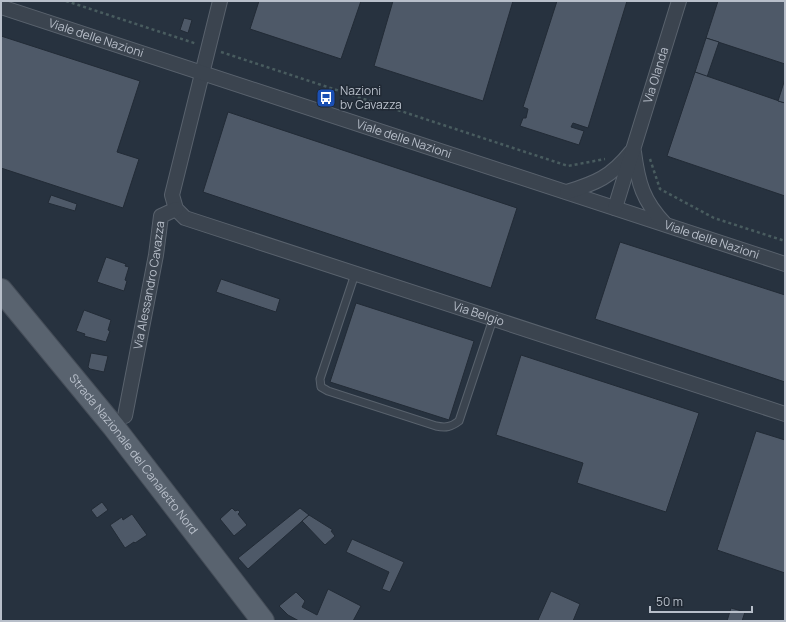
<svg xmlns="http://www.w3.org/2000/svg" width="786" height="622" font-family="Manrope,sans-serif">
<style>
.building{fill:#4e5968;stroke:#222b36}
.lines{fill:none;stroke-linecap:round;stroke-linejoin:round}
.lane-casing{stroke:#59626d;stroke-width:9}
.street-casing{stroke:#59626d;stroke-width:16}
.primary-casing{stroke:#454d58;stroke-width:24}
.path{stroke:#495c5f;stroke-width:2.5;stroke-dasharray:3 3;stroke-linecap:butt}
.lane{stroke:#3b444f;stroke-width:7}
.street{stroke:#3b444f;stroke-width:14}
.primary{stroke:#59636f;stroke-width:22}
.labels{text-anchor:middle;stroke-width:3;stroke-linejoin:round;paint-order:stroke}
.street-label{font-size:12px;fill:#b8bfca;stroke:#202934}
.poi-label{font-size:12px;fill:#b8bfca;stroke:#202934;text-anchor:start}
</style>
<rect width="100%" height="100%" fill="#27323f"/>
<g class="building">
<polygon points="259,1 361,1 341,59 250,29"/>
<polygon points="393,1 513,1 483,101 374,66"/>
<polygon points="557,1 627,1 588,128 573,123 571,127 584,131 579,145 520,126 523,118 526,118 528,109 523,107"/>
<polygon points="718,1 785,1 785,64 706,38"/>
<polygon points="184,18 192,20 188,33 180,30"/>
<polygon points="1,36 140,81 117,152 139,159 123,208 1,168"/>
<polygon points="706,38 719,42 707,77 695,72"/>
<polygon points="695,72 785,103 785,196 667,156"/>
<polygon points="785,79 785,103 778,101"/>
<polygon points="228,112 517,208 491,288 203,192"/>
<polygon points="51,195 77,204 75,211 48,203"/>
<polygon points="620,242 785,295 785,382 595,319"/>
<polygon points="106,257 126,264 125,266 129,267 125,280 127,281 124,291 97,282"/>
<polygon points="221,279 280,299 276,312 216,292"/>
<polygon points="356,303 474,341 449,420 330,382"/>
<polygon points="84,310 111,320 108,330 110,331 106,342 84,336 85,334 76,331"/>
<polygon points="91,353 108,356 104,372 90,369 88,367"/>
<polygon points="521,355 699,413 666,512 577,483 583,463 496,435"/>
<polygon points="756,431 785,440 785,573 717,550"/>
<polygon points="102,502 108,510 97,518 91,510"/>
<polygon points="232,508 235,511 238,510 240,512 238,514 247,525 234,536 220,519"/>
<polygon points="300,508 309,515 248,569 238,558"/>
<polygon points="132,514 147,535 135,543 134,542 125,548 110,525 122,517 123,520"/>
<polygon points="309,515 333,530 331,531 335,536 325,545 302,521"/>
<polygon points="352,539 404,562 390,592 382,589 389,572 346,552"/>
<polygon points="328,589 361,606 353,621 299,621 288,615 279,606 296,592 305,601 302,607 317,615"/>
<polygon points="551,591 580,604 573,621 541,621 538,620"/>
<polygon points="731,608 745,612 742,621 727,621"/>
</g>
<g class="lines">
<g class="lane-casing">
<path id="lane" d="M355,274l-35,105 1,8 7,4 108,35c10,2 15,1 23,-5l34,-102"/>
</g>
<g class="street-casing">
<g id="street">
<path id="s1" d="M220,1l-48,194 4,14 9,9 600,196"/>
<path id="s2" d="M1,7l784,257"/>
<path d="M634,152c4,31 9,49 31,72"/>
<path d="M567,192c29,-9 44,-15 64,-40"/>
<path id="s3" d="M615,208l64,-207"/>
<path id="s4" d="M125,416l31,-161 5,-39 15,-7"/>
</g>
</g>
<g class="primary-casing">
<g id="primary">
<path id="s5" d="M1,290l112,136 150,195"/>
</g>
</g>
<g class="path">
<polyline points="66,1 197,44"/>
<polyline points="221,52 568,166 605,159"/>
<polyline points="650,159 660,189 714,218 785,241"/>
</g>
<use href="#lane" class="lane"/>
<use href="#street" class="street"/>
<use href="#primary" class="primary"/>
</g>
<defs>
<g id="bus-square" transform="scale(1)"><rect x="-9" y="-9" width="18" height="18" rx="4" fill="#1a4fb4" stroke="#202934"/><path d="M-5-6H5V4H4V6H2V4H-2V6H-4V4H-5ZM-3.5-4V0h7V-4ZM-3.5 1.2v1.5H-2V1.2ZM2 1.2v1.5H3.5V1.2Z" fill="#fff"/></g>
</defs>
<g fill-rule="evenodd">
<use href="#bus-square" x="326" y="98"/>
</g>
<g class="labels">
<g class="street-label">
<text dy="4" stroke="none"><textPath href="#s2" startOffset="100">Viale delle Nazioni</textPath></text>
<text dy="4" stroke="none"><textPath href="#s3" startOffset="139">Via Olanda</textPath></text>
<text dy="4" stroke="none"><textPath href="#s2" startOffset="424">Viale delle Nazioni</textPath></text>
<text dy="4" stroke="none"><textPath href="#s2" startOffset="748">Viale delle Nazioni</textPath></text>
<text dy="4" stroke="none"><textPath href="#s4" startOffset="133">Via Alessandro Cavazza</textPath></text>
<text dy="4" stroke="none"><textPath href="#s1" startOffset="536">Via Belgio</textPath></text>
<text dy="4" stroke="none"><textPath href="#s5" startOffset="211">Strada Nazionale del Canaletto Nord</textPath></text>
</g>
<g class="poi-label">
<text x="340" y="95">Nazioni<tspan x="340" dy="14">bv Cavazza</tspan></text>
</g>
</g>
<rect width="786" height="622" fill="none" stroke="#b8bfca" stroke-width="4"/>
<path d="M650 606v6h102v-6" fill="none" stroke="#b8bfca" stroke-width="2"/>
<text x="656" y="606" font-size="12" fill="#b8bfca" stroke="#202934" stroke-width="3" paint-order="stroke">50 m</text>
</svg>
